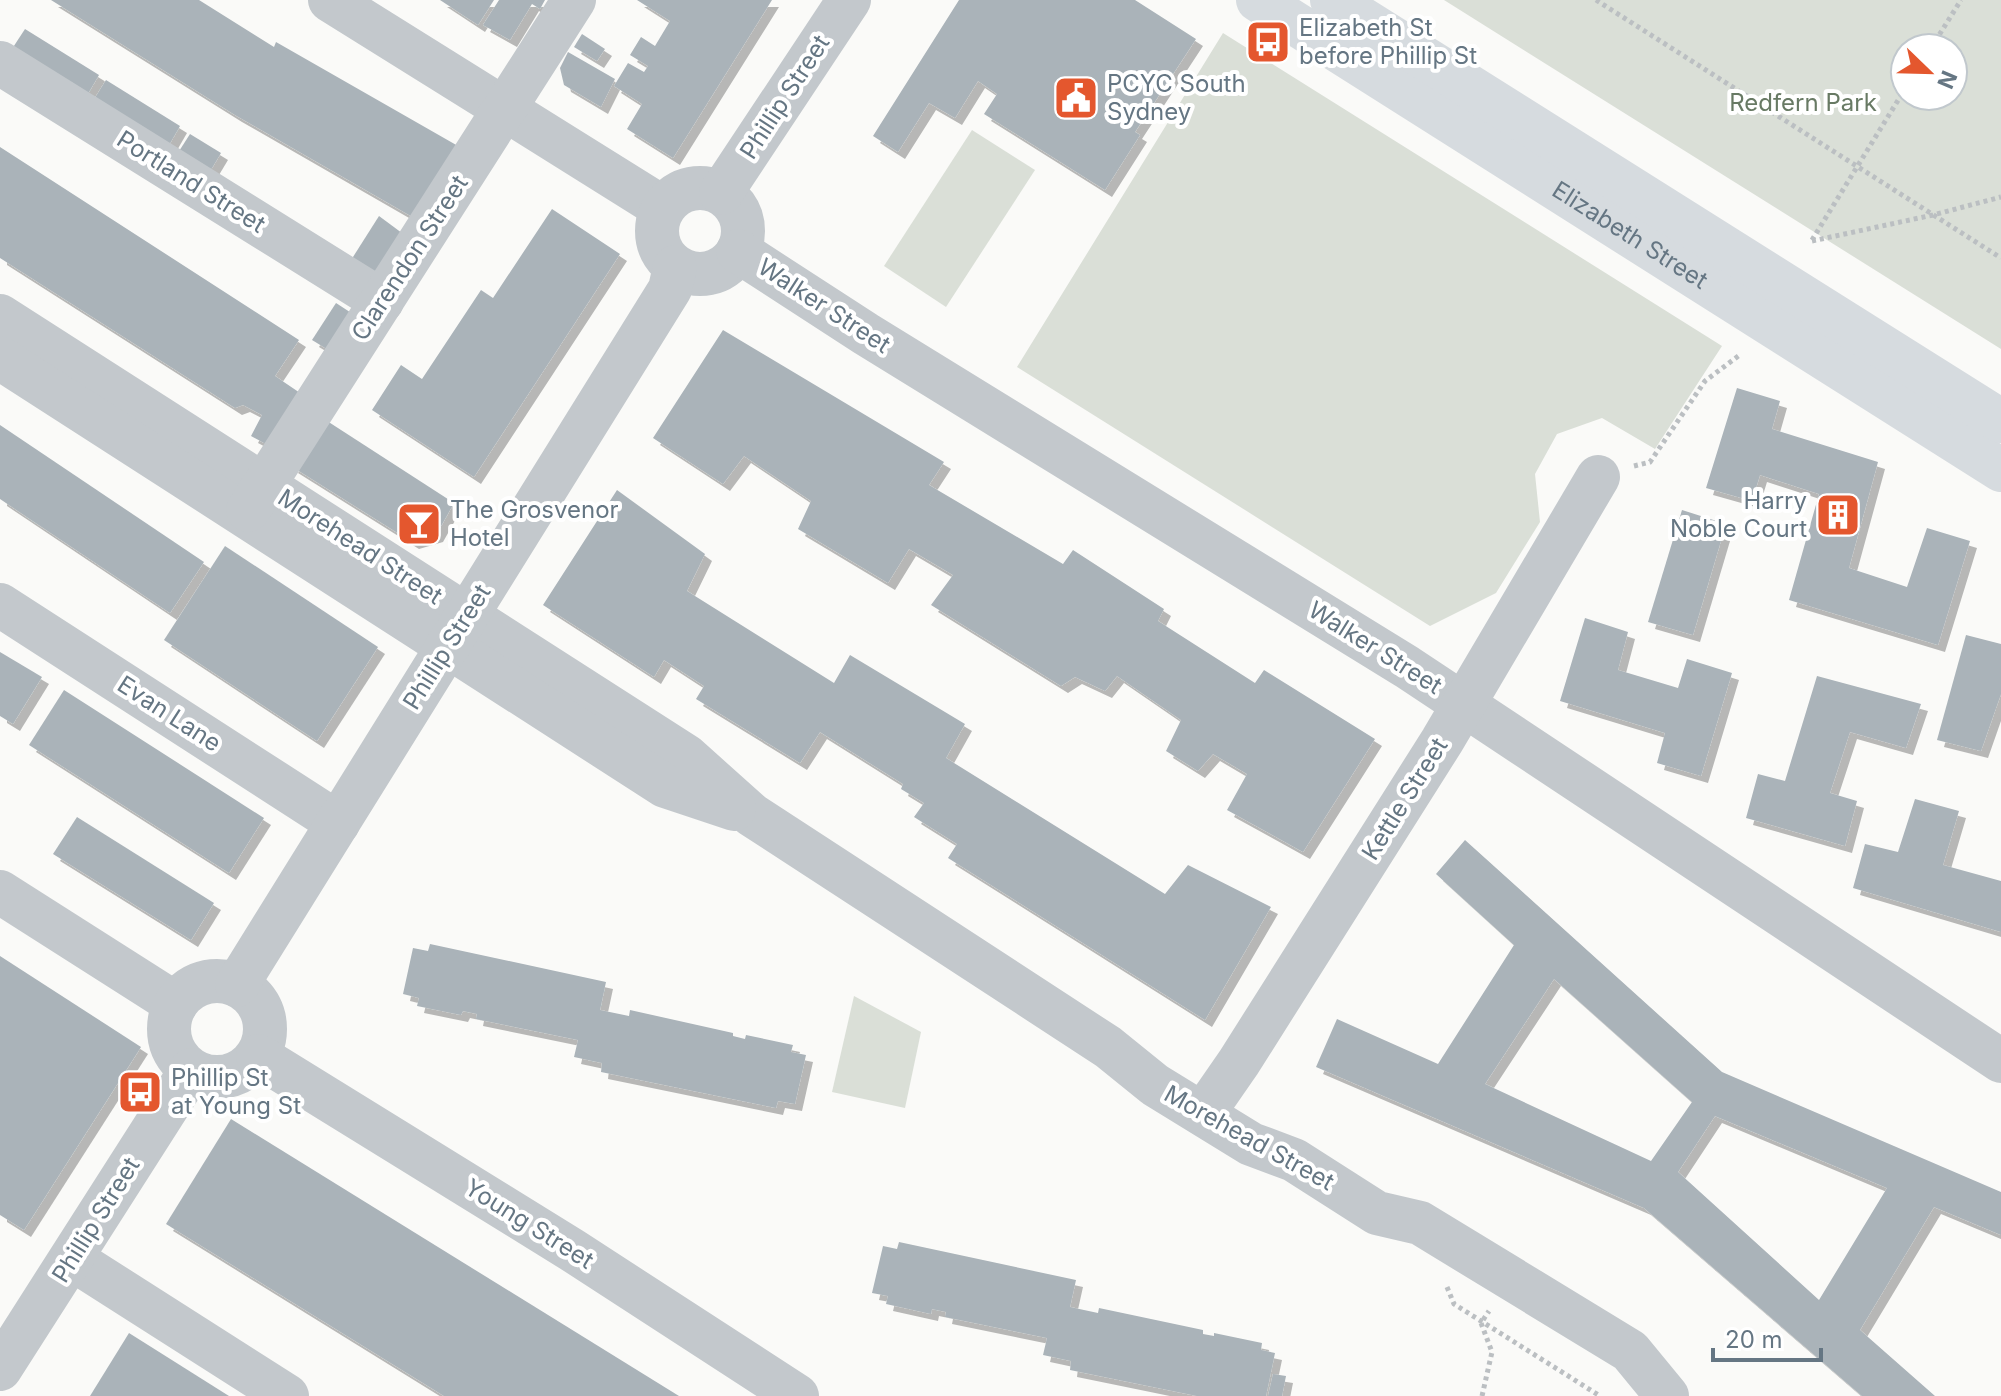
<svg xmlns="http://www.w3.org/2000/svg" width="2001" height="1396" font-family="Inter,sans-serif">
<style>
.green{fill:#dadfd7;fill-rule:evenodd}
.building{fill:#aab3b9;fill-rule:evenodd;filter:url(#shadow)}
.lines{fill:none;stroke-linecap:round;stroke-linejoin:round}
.path{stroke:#bbbfc2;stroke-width:5;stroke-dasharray:4 4;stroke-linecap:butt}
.minor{stroke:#c3c8cc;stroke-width:44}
.major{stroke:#d6dbdf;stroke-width:44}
.labels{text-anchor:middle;stroke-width:8;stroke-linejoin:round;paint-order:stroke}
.poi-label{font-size:24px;fill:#657683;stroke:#fff;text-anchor:start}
.street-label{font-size:24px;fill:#657683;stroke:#fff}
.park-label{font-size:24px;fill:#687a64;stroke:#fff}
</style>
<defs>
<filter id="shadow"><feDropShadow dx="7" dy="7" stdDeviation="0" flood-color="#0004"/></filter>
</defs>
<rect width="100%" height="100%" fill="#fafaf8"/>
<g class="green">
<path d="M1444,0h557v349zM1905,48h48v48h-48z"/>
<polygon points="1223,33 1722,346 1655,449 1602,418 1557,434 1535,474 1540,522 1496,593 1430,626 1017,367"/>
<polygon points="972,130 1035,170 946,307 884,266"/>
<polygon points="854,996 921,1032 905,1108 832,1092"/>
</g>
<g class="building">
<polygon points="51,0 199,0 274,47 276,42 458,146 416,219 235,115"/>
<polygon points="440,0 494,0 478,25"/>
<polygon points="499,0 545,0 540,9 532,4 510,40 483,25"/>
<polygon points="637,0 772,0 673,158 627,129 642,104 614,86 628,63 644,72 648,66 630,55 641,37 655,46 670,21"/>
<polygon points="959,0 1135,0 1196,39 1135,132 1140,135 1105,190 984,114 997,94 978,81 955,118 929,103 898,152 873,136"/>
<polygon points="25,29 99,75 83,102 8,55"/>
<polygon points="582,34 605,49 597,61 574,47"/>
<polygon points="568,52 615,79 601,107 564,85 560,68"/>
<polygon points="106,80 180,126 165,152 90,106"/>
<polygon points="190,134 221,153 206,178 174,159"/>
<polygon points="0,147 299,340 275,376 306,397 279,441 264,443 251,436 262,415 243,405 235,408 0,258"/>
<polygon points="552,209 620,254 474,477 372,410 401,365 422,379 481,290 493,298"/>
<polygon points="379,216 406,236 374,286 346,268"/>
<polygon points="336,303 359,318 335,354 312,340"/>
<polygon points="723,330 944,462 929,485 1063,564 1073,550 1164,609 1158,621 1255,683 1264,670 1375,739 1303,852 1227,810 1247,774 1213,754 1198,771 1166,751 1181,720 1117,676 1105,691 1075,677 1061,686 931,605 953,575 909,549 888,583 798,529 811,501 744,456 723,484 653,438"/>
<polygon points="1737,388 1780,401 1772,429 1878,462 1849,568 1907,587 1927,528 1970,541 1938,645 1789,600 1819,494 1760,475 1752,501 1706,488"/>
<polygon points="324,419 454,503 436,535 412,542 291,466"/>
<polygon points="0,425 204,562 170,613 0,499"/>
<polygon points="617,490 705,554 687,591 834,683 850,655 965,724 946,758 1165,894 1188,865 1271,907 1205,1020 948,858 957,844 914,817 924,803 901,789 903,784 820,732 800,763 696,699 704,686 664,660 654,677 543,605"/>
<polygon points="1682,510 1726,524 1693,635 1648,622"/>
<polygon points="225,546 378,647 317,741 164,640"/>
<polygon points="1585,618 1628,632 1618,670 1678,688 1687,659 1732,673 1701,776 1657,763 1665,733 1560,701"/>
<polygon points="1966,635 2001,644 2001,694 1981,751 1937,740"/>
<polygon points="0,652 42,677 13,724 0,716"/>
<polygon points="1817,676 1921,704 1906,748 1850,732 1830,793 1857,801 1845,846 1746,818 1758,774 1785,781"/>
<polygon points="64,690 264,818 229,873 29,745"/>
<polygon points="1915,799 1959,811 1943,865 2001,881 2001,932 1853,888 1865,844 1898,852"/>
<polygon points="77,817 214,903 191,940 53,854"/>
<path d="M1465,840l257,232 279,120v43l-67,-28 -74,123 75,66h-73l-218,-188 -328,-141 21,-48 101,45 76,-119 -78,-71zM1554,979l138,123 -41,59 -166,-77zM1715,1116l172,72 -68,112 -141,-128z"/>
<polygon points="430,944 606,982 600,1010 629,1016 630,1010 733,1033 733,1036 745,1039 746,1035 793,1045 791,1052 806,1055 795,1104 778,1101 776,1108 601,1072 602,1063 574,1057 578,1040 476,1019 477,1014 463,1011 461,1015 417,1006 419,998 403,994 413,948 428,951"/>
<polygon points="0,956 141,1047 24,1230 0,1215"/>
<polygon points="231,1119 679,1396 444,1396 166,1224"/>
<polygon points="899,1242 1076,1280 1070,1307 1098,1313 1099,1308 1203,1330 1203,1334 1214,1336 1214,1333 1262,1343 1261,1350 1275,1353 1266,1396 1197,1396 1070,1370 1071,1361 1043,1355 1047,1338 945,1317 946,1312 932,1309 931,1314 886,1304 888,1296 872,1293 883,1246 897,1249"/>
<polygon points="129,1333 229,1396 90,1396"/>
<polygon points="1273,1374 1286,1376 1282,1396 1268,1396"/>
</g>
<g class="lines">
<g class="path">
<polyline points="1596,0 2001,258"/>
<polyline points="1931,48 1961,0"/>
<polyline points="1812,240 1905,89"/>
<polyline points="1812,241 1933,215 2001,197"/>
<polyline points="1634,466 1650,462 1705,381 1741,354"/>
<polyline points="1447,1287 1454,1304 1600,1396"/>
<polyline points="1482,1396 1492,1352 1481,1323 1489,1311"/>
</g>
<g class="minor">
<polyline points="330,0 663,208"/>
<polyline points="0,63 382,301"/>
<circle cx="700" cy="231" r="43"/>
<polyline points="721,193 849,0"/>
<polyline points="738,251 866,334 1407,667 2001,1061"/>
<polyline points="0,316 686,756 752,815 1108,1047 1155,1085 1251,1144 1294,1160 1377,1213 1420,1223 1630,1351 1667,1396"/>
<polyline points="0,358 665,786 734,809"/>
<polyline points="248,510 574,0"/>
<polyline points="0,605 338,823"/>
<polyline points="0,892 176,1004"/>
<circle cx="217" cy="1029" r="48"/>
<polyline points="237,985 670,289 675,267"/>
<polyline points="258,1056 572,1250 797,1396"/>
<polyline points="1203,1114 1239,1062 1442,741 1598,477"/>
<polyline points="72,1259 287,1396"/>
<polyline points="0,1369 191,1070"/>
</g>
<g class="major">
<path id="s1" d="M1258,0l743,470"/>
<polyline points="1332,0 2001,421"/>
</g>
</g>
<defs>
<g id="bus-square" transform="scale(2.3)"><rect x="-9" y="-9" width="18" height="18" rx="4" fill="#e4572e" stroke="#fff"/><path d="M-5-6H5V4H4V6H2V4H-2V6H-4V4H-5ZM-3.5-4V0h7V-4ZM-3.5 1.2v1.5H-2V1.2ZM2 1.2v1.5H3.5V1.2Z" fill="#fff"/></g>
<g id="civic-square" transform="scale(2.3)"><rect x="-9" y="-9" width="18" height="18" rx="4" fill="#e4572e" stroke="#fff"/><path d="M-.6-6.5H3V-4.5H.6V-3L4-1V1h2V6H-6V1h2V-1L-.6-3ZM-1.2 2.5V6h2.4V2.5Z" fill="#fff"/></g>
<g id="building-square" transform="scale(2.3)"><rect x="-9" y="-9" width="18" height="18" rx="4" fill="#e4572e" stroke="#fff"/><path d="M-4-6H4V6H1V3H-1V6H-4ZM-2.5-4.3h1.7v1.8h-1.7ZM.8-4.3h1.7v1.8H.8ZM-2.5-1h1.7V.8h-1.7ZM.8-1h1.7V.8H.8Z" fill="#fff"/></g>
<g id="bar-square" transform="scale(2.3)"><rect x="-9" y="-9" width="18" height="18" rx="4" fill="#e4572e" stroke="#fff"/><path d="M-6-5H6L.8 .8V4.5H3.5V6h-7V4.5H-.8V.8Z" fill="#fff"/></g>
</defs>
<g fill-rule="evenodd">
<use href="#bus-square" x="1268" y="42"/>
<use href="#civic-square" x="1076" y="98"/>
<use href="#building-square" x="1838" y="515"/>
<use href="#bar-square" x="419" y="524"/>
<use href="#bus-square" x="140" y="1092"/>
</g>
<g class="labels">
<g class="poi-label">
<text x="1299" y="36">Elizabeth St<tspan x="1299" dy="28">before Phillip St</tspan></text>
<text x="1107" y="92">PCYC South<tspan x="1107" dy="28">Sydney</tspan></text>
<text x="1807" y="509" text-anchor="end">Harry<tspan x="1807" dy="28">Noble Court</tspan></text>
<text x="450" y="518">The Grosvenor<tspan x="450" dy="28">Hotel</tspan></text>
<text x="171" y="1086">Phillip St<tspan x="171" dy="28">at Young St</tspan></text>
</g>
<g class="street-label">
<text transform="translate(785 97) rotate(-57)" y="8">Phillip Street</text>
<text transform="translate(191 182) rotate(32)" y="8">Portland Street</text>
<text dy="8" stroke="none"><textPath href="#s1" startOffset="440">Elizabeth Street</textPath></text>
<text transform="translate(410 258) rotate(-57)" y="8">Clarendon Street</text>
<text transform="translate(824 306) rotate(33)" y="8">Walker Street</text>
<text transform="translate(360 547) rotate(33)" y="8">Morehead Street</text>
<text transform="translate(447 647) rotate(-58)" y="8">Phillip Street</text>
<text transform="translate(1375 648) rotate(32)" y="8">Walker Street</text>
<text transform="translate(169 714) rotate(33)" y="8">Evan Lane</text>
<text transform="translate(1405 799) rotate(-58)" y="8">Kettle Street</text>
<text transform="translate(1249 1138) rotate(29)" y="8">Morehead Street</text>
<text transform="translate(96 1220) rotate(-58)" y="8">Phillip Street</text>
<text transform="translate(529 1224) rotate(32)" y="8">Young Street</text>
</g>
<g class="park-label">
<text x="1803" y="111">Redfern Park</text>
</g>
</g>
<g transform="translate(1929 72) rotate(113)"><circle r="38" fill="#ffffff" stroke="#c1c8cd" stroke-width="2"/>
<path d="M0-6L14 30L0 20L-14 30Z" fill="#e4572e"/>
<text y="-12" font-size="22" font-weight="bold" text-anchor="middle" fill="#657683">N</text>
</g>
<path d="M1713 1348v12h108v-12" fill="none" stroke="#657683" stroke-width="4"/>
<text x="1725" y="1348" font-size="24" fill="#657683" stroke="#ffffff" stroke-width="6" paint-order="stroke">20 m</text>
</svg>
